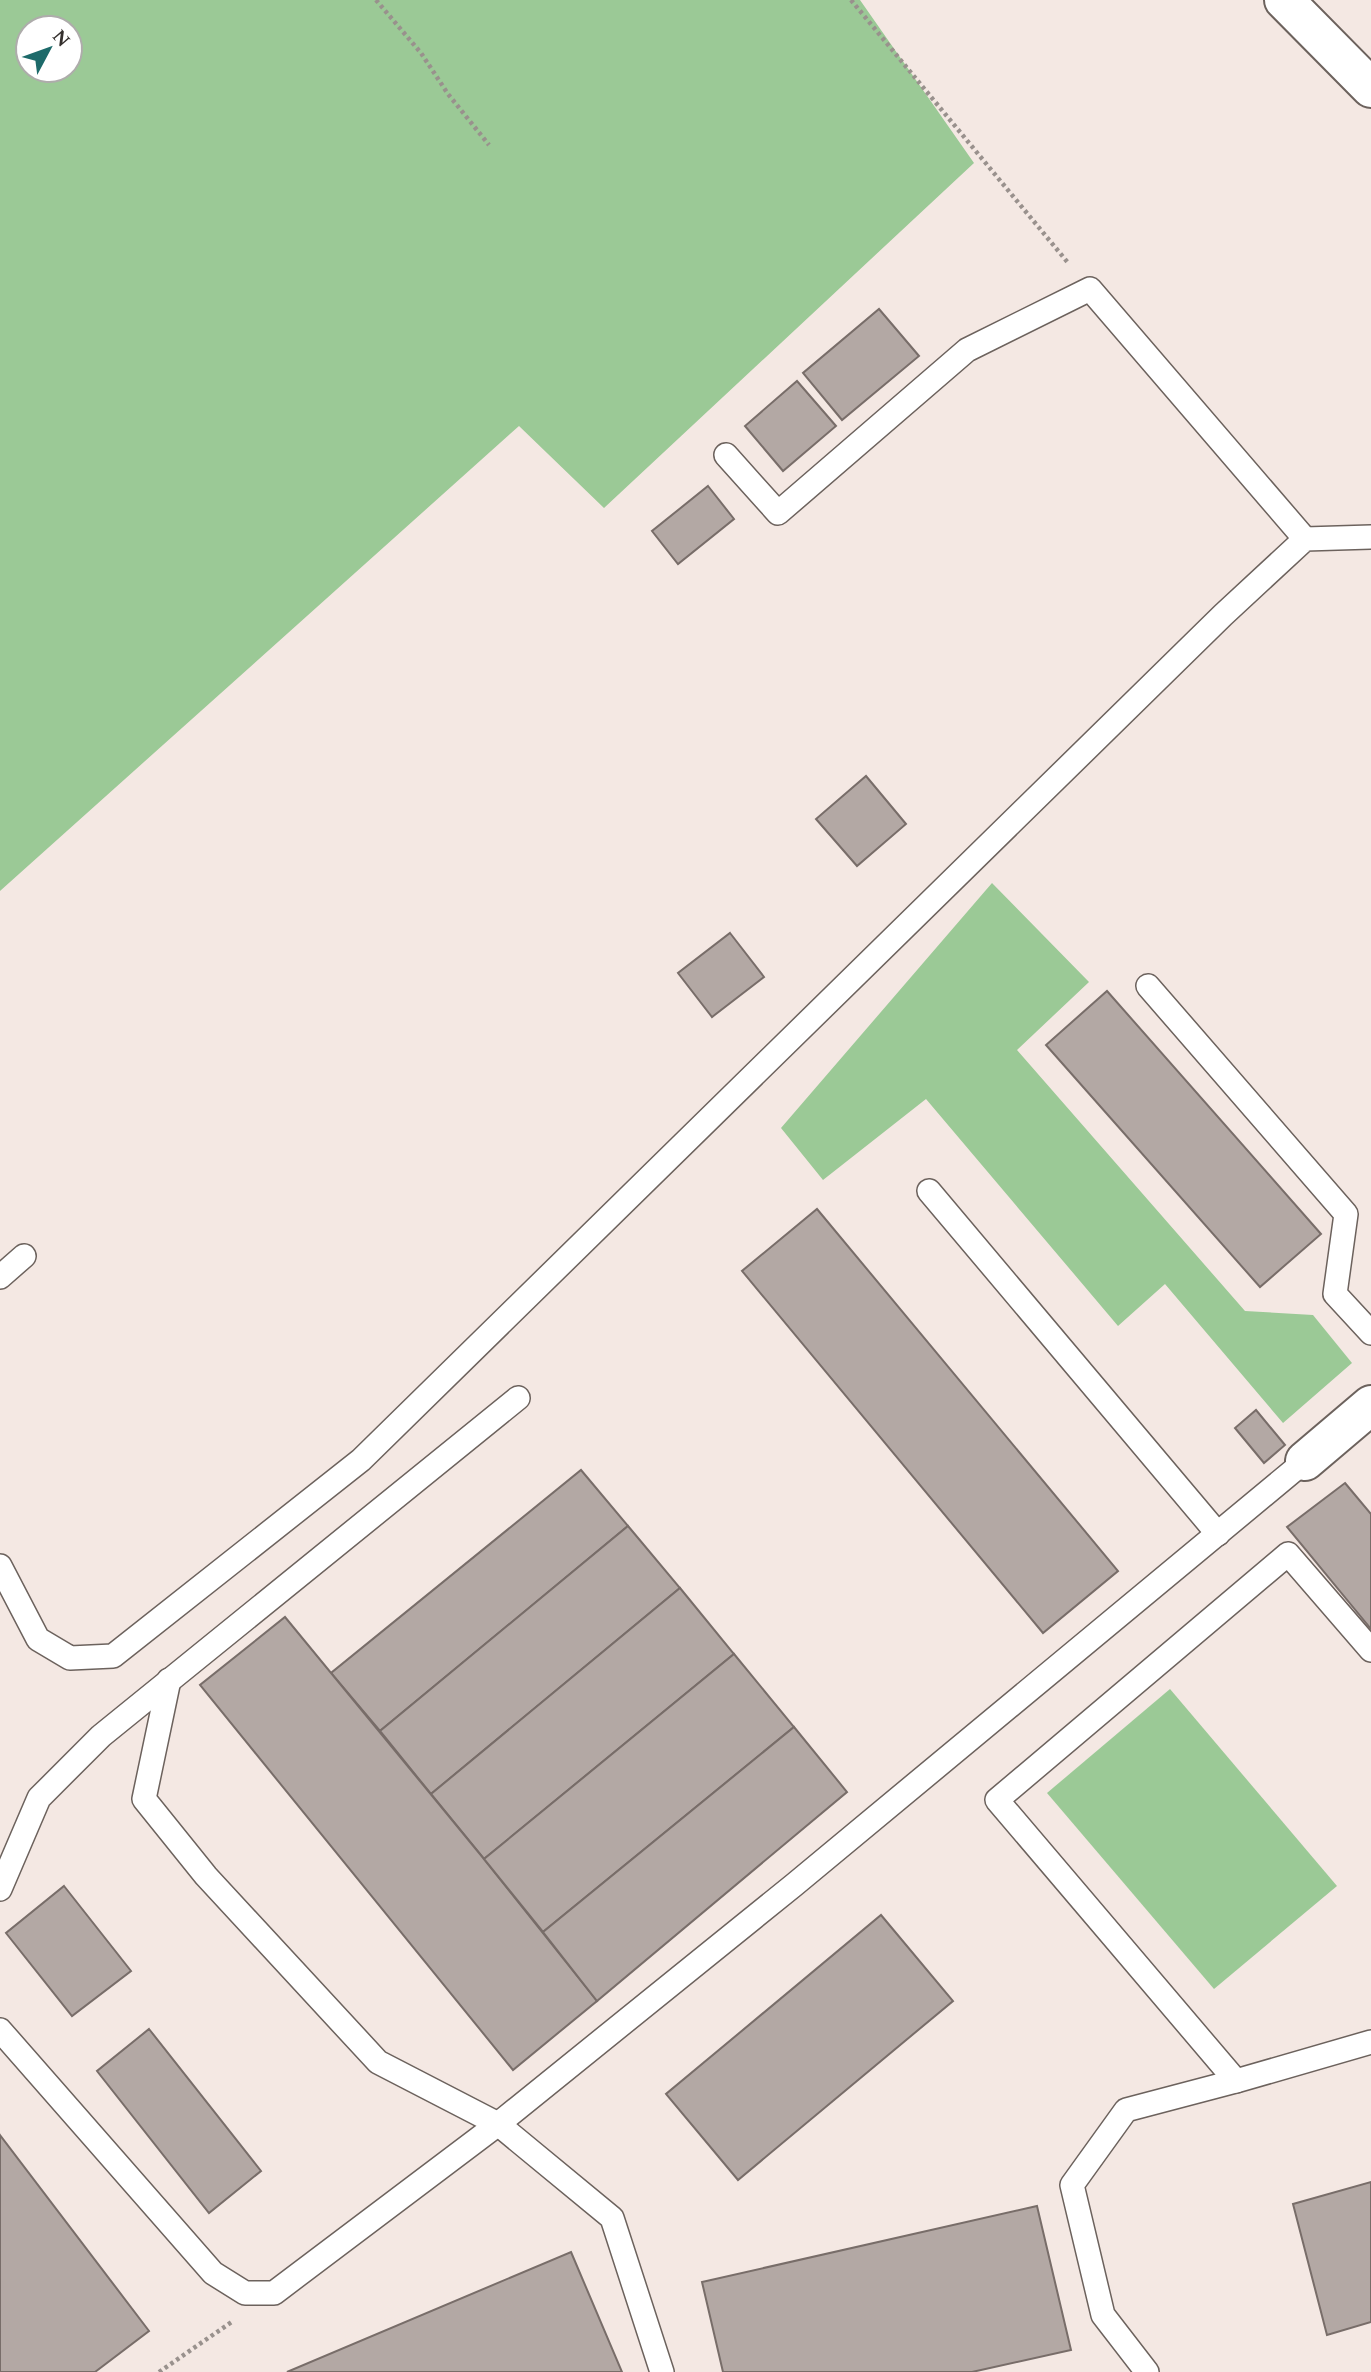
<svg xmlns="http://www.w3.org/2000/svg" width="1371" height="2372" font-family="Spectral,serif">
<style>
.green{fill:#9bc996;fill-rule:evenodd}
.building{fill:#b3a8a4;stroke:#786d69;stroke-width:2}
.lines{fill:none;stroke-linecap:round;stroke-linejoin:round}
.lane-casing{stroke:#6c625d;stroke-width:26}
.street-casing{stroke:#6c625d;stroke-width:42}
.secondary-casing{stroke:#6c625d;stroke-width:42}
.path{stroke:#99918d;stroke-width:4.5;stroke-dasharray:3.5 3.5;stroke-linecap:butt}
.lane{stroke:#fff;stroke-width:23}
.street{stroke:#fff;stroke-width:38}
.secondary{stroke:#fff;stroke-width:38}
</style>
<rect width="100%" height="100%" fill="#f4e8e3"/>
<g class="green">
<path d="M0,0h860l114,163 -370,345 -85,-82 -519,465zM70,28v42h-42v-42z"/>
<polygon points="992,883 1089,982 1017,1050 1245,1311 1313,1315 1352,1363 1283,1423 1165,1284 1118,1326 926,1099 823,1180 781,1128"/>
<polygon points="1170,1689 1337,1886 1214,1989 1047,1793"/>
</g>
<g class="building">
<polygon points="879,309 919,356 842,420 803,373"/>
<polygon points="797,381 836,426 783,471 745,426"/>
<polygon points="708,486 734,519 678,564 652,531"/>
<polygon points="866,776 906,824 857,866 816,819"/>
<polygon points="730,933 764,977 712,1017 678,973"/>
<polygon points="1107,991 1321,1234 1260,1287 1046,1045"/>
<polygon points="817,1209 1118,1571 1043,1633 742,1271"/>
<polygon points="1256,1410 1285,1445 1264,1463 1235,1428"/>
<polygon points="581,1470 628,1526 380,1731 331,1673"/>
<polygon points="1345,1483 1371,1514 1371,1629 1287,1527"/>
<polygon points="628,1526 680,1588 431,1794 380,1731"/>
<polygon points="680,1588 734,1654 484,1859 431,1794"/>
<polygon points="285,1617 484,1859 597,2001 513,2070 200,1685"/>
<polygon points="734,1654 794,1727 543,1932 484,1859"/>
<polygon points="794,1727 847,1792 597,2001 543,1932"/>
<polygon points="64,1886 131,1971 72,2016 6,1933"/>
<polygon points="881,1915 953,2001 738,2180 666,2094"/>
<polygon points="149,2029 261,2171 209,2213 97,2071"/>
<polygon points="0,2135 149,2331 95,2372 0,2372"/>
<polygon points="1371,2182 1371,2322 1327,2335 1293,2204"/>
<polygon points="1037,2206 1071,2350 972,2372 723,2372 702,2282"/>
<polygon points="571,2252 622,2372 287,2372"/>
</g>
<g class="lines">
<g class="lane-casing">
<g id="lane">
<polyline points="726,455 778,513 967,350 1090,289 1305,539"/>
<polyline points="1148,986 1346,1214 1335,1294 1371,1333"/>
<polyline points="929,1191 1218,1534"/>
<polyline points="0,1277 24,1256"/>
<polyline points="0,1566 38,1639 70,1658 113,1656 361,1460 1223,615 1305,539 1371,537"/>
<polyline points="169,1680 144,1799 206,1876 378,2062 498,2124 612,2218 662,2372"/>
<polyline points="0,1889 39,1798 101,1736 518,1398"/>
<polyline points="0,2030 213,2273 245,2293 274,2293 498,2124 794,1885 1305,1461"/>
<polyline points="1236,2081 997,1800 1288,1554 1371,1650"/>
<polyline points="1147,2372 1103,2315 1072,2185 1126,2110 1236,2081 1371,2042"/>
</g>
</g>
<g class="street-casing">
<polyline id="street" points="1305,1461 1371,1405"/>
</g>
<g class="secondary-casing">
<polyline id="secondary" points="1284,0 1371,88"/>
</g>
<g class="path">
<polyline points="376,0 421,53 448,94 489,145"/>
<polyline points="851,0 1069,264"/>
<polyline points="159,2372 233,2321"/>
</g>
<use href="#lane" class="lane"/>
<use href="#street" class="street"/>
<use href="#secondary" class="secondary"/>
</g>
<g transform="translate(49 49) rotate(49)"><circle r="33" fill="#ffffff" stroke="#aeacab" stroke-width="2"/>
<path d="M0-5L12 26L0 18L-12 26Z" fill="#1d6a6a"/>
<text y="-10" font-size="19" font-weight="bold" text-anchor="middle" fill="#35302e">N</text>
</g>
</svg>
